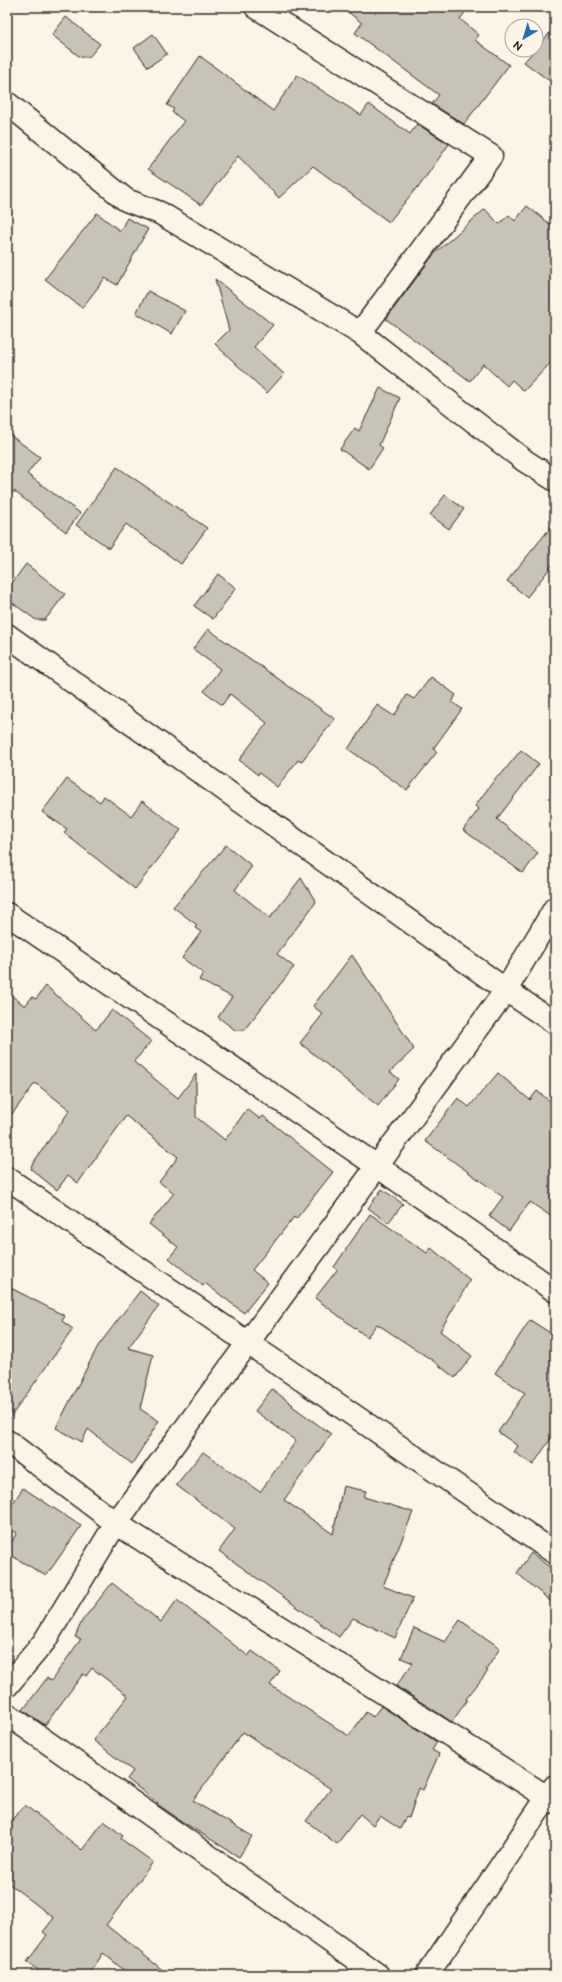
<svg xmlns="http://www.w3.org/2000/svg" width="562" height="1982" font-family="'Balsamiq Sans',sans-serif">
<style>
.building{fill:#c8c3b7;stroke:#2b2b2b}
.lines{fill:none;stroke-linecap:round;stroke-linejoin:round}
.minor-casing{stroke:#2b2b2b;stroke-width:25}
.minor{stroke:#fcf5e5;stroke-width:22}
</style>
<rect width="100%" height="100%" fill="#fcf5e5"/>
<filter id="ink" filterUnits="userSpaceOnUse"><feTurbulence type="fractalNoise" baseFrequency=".025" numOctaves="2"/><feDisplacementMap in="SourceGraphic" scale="8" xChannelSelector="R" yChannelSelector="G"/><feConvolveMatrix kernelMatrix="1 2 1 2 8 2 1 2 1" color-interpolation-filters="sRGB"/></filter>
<g filter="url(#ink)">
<g class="building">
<polygon points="342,7 469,7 460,19 479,35 475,40 509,65 464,124 432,104 439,95 355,33 362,23"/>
<polygon points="66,17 100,44 89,57 80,57 52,35"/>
<polygon points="555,27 555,85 524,62"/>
<polygon points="153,34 167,54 148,67 134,48"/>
<polygon points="200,56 273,111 297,75 361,115 369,104 410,134 417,124 449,144 418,188 417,187 389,222 313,166 279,198 238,156 201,205 148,169 184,121 172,112 174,109 167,105"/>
<polygon points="527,206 555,228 555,358 524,391 512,380 507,386 483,364 470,381 386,319 434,254 485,209 499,224 509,215 515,221"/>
<polygon points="97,213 120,231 127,218 148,229 117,285 105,278 82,308 45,279"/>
<polygon points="215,279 273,325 254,347 284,374 267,393 215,344 229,330"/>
<polygon points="148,291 185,311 172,334 136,313"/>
<polygon points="380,388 400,398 379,445 383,448 369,469 340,449 355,428 359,431"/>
<polygon points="7,433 40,457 27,474 80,513 66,532 14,491 7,500"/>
<polygon points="117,467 207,528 181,564 126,524 109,548 76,525"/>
<polygon points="445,495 464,509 449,529 430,515"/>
<polygon points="555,522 555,562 527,597 507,581"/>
<polygon points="26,564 65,594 45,620 36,620 7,599 7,590"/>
<polygon points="218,574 236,588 213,619 194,606"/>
<polygon points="208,629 335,719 301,762 298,760 277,787 259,773 258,775 239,760 267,723 230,694 222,705 204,691 220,669 193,649"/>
<polygon points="431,677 456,695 452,702 462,709 433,749 437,752 407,790 348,749 377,705 394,716 407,695 414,699"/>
<polygon points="521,750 539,764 497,819 538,853 523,873 463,830 479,809 475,806 498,775 500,776"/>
<polygon points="67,779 100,802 104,796 131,816 142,801 181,830 135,889 64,833 67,829 42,812"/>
<polygon points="226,845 252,866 235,890 270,918 301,878 316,902 277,954 294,967 244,1030 235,1030 218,1017 232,997 199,980 203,973 182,958 201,932 195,928 197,925 173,907"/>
<polygon points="352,955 414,1049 390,1072 399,1079 378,1106 300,1043 323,1014 313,1006"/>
<polygon points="46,986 96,1030 112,1010 151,1041 134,1062 178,1098 196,1074 196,1117 225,1140 247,1109 260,1119 263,1116 333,1172 296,1219 294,1217 252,1270 268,1283 244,1313 205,1283 203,1286 169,1258 178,1247 149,1224 174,1193 159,1182 178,1157 126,1116 78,1183 68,1175 57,1190 31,1169 32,1167 31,1166 70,1110 35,1083 7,1121 7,992 25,1006 32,997 36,999"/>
<polygon points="498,1073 530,1100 537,1091 555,1105 555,1219 530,1202 509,1231 489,1216 503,1197 425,1141 458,1098 469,1107"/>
<polygon points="382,1189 403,1204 388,1223 368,1208"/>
<polygon points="370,1214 427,1253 431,1248 470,1280 440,1331 472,1356 455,1378 432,1360 377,1324 367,1337 315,1298 337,1270 334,1267"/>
<polygon points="7,1286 65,1316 62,1321 73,1329 7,1422"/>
<polygon points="140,1291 159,1306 128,1348 153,1355 140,1409 159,1421 132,1464 88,1429 82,1442 56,1428 98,1346"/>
<polygon points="530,1320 555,1336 555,1432 533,1465 514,1452 518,1446 498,1432 525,1393 495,1373"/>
<polygon points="272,1389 293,1405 292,1406 331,1434 284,1500 333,1534 343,1486 366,1491 364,1497 413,1512 383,1586 413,1598 395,1638 353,1618 339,1637 219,1551 235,1529 176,1485 203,1452 260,1492 296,1441 255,1411"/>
<polygon points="23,1488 81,1526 46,1576 7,1553 7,1549 17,1533 7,1526 7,1512"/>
<polygon points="531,1553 555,1571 555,1605 517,1573"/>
<polygon points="112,1583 161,1622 177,1600 248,1656 252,1651 280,1671 270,1685 349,1736 366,1712 373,1717 381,1706 437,1742 432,1750 439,1754 423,1790 419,1788 409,1818 406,1817 400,1829 380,1816 373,1825 360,1814 337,1844 306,1821 331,1789 243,1732 193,1801 252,1836 239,1857 183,1822 157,1804 158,1803 127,1779 133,1771 93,1740 128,1696 92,1668 86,1676 83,1674 45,1725 23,1710 47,1678 51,1681 81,1639 75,1637 82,1621"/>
<polygon points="460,1620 500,1648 486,1670 488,1671 466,1699 467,1700 452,1722 396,1686 413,1663 401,1658 414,1628 445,1642"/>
<polygon points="25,1805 82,1850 104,1821 123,1836 121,1839 153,1862 106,1925 169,1975 130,1975 103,1953 89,1975 45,1975 28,1963 27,1962 47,1935 43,1932 54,1918 7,1882 7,1825"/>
</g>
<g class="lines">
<g class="minor-casing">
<g id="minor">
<polyline points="256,7 491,156 360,333 525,461 555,480"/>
<polyline points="7,103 126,200 160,213 360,333"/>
<polyline points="7,635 506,990 555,1023"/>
<polyline points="7,914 377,1166 555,1291"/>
<polyline points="7,1178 555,1553"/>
<polyline points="7,1441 117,1524 555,1802"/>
<polyline points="7,1686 44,1642 116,1523 506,990 555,908"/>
<polyline points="7,1714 378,1975"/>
<polyline points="427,1975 555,1786"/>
</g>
</g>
<use href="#minor" class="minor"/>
</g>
</g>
<rect width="562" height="1982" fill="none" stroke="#fcf5e5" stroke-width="24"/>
<rect x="12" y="12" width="538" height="1958" fill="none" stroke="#2b2b2b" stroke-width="1.5" filter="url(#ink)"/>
<g transform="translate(524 38) rotate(218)"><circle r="19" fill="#fcf5e5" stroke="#a8a49b"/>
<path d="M0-3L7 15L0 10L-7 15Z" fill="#1f6fb2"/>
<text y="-6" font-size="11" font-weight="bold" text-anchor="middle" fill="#2b2b2b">N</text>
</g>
</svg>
